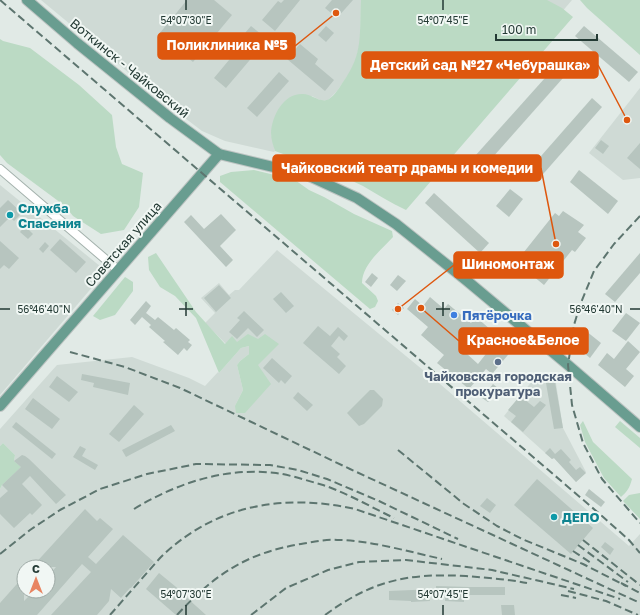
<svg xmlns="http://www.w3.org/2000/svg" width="640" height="615" font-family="'Golos Text',sans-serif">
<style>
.built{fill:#cfdad5;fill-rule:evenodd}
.green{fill:#bbdac4}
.building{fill:#b7c5bf;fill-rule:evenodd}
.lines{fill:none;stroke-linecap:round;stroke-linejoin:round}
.minor-casing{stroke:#a4b2ad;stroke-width:10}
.major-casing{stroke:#bdc4c2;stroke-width:12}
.minor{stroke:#fff;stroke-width:8}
.major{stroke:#699d90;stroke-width:10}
.rail{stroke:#5d756f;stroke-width:2;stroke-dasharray:8 4;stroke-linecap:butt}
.ticks{fill:none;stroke:#233a34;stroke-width:1.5}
.culture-dot{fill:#0f9aa8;stroke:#f1f7f4;stroke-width:1.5}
.shop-dot{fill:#3f7fe0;stroke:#f1f7f4;stroke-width:1.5}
.service-dot{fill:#5c6f8a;stroke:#f1f7f4;stroke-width:1.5}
.labels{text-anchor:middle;stroke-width:4;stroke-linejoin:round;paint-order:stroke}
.street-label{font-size:13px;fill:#233a34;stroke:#f1f7f4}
.culture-label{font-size:13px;font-weight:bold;fill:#0d838f;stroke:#f1f7f4;text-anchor:start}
.shop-label{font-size:13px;font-weight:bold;fill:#366cbe;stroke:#f1f7f4;text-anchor:start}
.service-label{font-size:13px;font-weight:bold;fill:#4e5e75;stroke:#f1f7f4}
.ticks-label{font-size:10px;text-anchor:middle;fill:#233a34;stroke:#f1f7f4;stroke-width:4;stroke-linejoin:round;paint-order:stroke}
.leader{fill:none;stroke:#de570e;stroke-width:1.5}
.callout-dot{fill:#de570e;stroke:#f1f7f4;stroke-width:1.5}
.callout{fill:#de570e;stroke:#de570e;stroke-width:1.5}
.callout-label{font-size:14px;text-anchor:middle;font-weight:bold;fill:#fff}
</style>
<rect width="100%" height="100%" fill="#e1eae6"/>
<g class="built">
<polygon points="41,0 361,0 360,43 356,59 351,71 337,91 328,100 322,101 312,96 271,133 275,151 274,152 225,141 202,131 164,102"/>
<polygon points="529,0 572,0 555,20"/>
<polygon points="640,88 640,178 623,180 589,153"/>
<polygon points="0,185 106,271 0,395"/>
<path d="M277,250l163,134 189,162 11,-12v81h-640v-126l14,-28 1,-6 -12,-12 -3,3v-17l57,-64 75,-8 57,21 16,8 13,-14 1,1 22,-25 8,-2v8l-9,7 -3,4 6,25 -8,16 23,-41v-26l-32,5 -21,-21 10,-10 -14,-15 18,-15 10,12 6,-5h4zM24,567h24v24h-24z"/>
<polygon points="555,377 563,428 586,472 576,482 554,458 552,459 504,416 533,380"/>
</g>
<g class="green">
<path d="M361,0h186l15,8 11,9 -167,193c-15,-7 -29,-16 -43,-24 -28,-14 -59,-24 -88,-35 -2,-6 -4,-12 -4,-18 1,-18 13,-40 32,-39 9,0 18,10 26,5 6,-4 10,-11 14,-17 21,-29 16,-48 18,-82z"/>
<polygon points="580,0 640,0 640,55 587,8"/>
<polygon points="0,39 3,41 30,48 79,85 112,115 116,147 122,164 143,173 139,207 124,230 101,234 73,216 65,206 7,163 0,155"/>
<path d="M254,170l41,10 14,10 15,7 30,17 38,17 1,6c-12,13 -31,28 -31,46l14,13 2,5 -3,6 -5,2 -150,-127v-6l11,-4z"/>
<polygon points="156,253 196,312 225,344 232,336 237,342 248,334 258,339 265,334 279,344 258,365 271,384 245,413 236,413 235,406 243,390 237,365 240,361 249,354 249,346 241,348 219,373 196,318 175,296 160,287 149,270 148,257"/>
<polygon points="125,277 133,282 133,291 115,315 100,320 93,316"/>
<path d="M583,421l10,21 39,37c-2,8 -5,13 -11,18l-17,-19 -19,-36 -5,-17z"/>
<polygon points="620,421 640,438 640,448 615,427"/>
<polygon points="3,443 15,455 14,461 21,467 2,485 0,489 0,446"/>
<polygon points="640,493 640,519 623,501 629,495"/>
</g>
<g class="building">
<polygon points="187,0 214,0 232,15 193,62 159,34"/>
<polygon points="284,0 300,0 275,31 262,20 278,1 281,3"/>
<polygon points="332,0 353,0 337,18 325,8"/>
<polygon points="251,26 271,42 265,50 261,47 226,88 214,78 249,36 245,33"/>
<polygon points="326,26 334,33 326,42 318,35"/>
<polygon points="584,26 638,72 629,82 575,36"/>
<polygon points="300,44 318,59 315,64 334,80 325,91 287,59"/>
<polygon points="553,69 563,78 476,176 466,166"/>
<polygon points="279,72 289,81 257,117 247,108"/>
<polygon points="592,98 602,107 537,181 527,172"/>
<polygon points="601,140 609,146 603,154 595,148"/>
<polygon points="640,143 640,169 627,158"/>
<polygon points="579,170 618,201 608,214 570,182"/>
<polygon points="510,189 523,199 509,217 496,206"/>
<polygon points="434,193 489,243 480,253 425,203"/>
<polygon points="8,200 22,213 14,221 10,217 0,227 0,208"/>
<polygon points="563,211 584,225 578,232 586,238 575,252 572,250 544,285 516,262 555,213 559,216"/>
<polygon points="221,214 236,230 220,246 233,260 226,267 184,222 191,215 204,229"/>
<polygon points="25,226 33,234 28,239 20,232"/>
<polygon points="60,239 86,262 76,273 50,250"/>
<polygon points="0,241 19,258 9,269 4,265 0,269"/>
<polygon points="45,242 49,246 43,253 39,249"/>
<polygon points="640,253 640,273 615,302 605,294"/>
<polygon points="372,273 378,278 371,287 365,282"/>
<polygon points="398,275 406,281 397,291 390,285"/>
<polygon points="219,285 231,298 216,312 204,298"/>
<polygon points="281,292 294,306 286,313 273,299"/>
<path d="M430,297l14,12 4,-5 23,19 5,-6 37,32 -21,25 -6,-5 -17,20 -32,-26 7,-8 -23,-20 7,-8 -21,-18 8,-10 8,7zM477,340l12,10 -11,14 -12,-11z"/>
<polygon points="146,301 151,306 146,313 155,320 158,317 174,330 176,328 190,340 188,342 192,345 187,351 184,348 178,355 163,342 165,341 149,327 151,325 142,317 135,325 130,320"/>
<polygon points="398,303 404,308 398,315 392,310"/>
<polygon points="244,311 264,330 257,337 248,328 237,339 229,332 240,320 237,318"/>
<polygon points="626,313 640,323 626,341 612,331"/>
<polygon points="318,326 330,336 338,327 348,336 344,341 339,336 331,346 340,354 337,357 346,366 339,374 303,343"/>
<polygon points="586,331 601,343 590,358 578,348 581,337"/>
<polygon points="628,341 640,352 626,369 634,376 625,387 598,365 607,353 614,359"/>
<polygon points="272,358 292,376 285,384 281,380 279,383 263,368"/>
<polygon points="82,374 130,383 128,395 93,387 94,383 81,380"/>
<polygon points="57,376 78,392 69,402 49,387"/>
<polygon points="555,382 563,428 554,429 546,383"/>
<polygon points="493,384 499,389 488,402 482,398"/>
<polygon points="370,390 374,390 383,399 382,406 364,424 359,426 347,413"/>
<polygon points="298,392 313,405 307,411 293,398"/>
<polygon points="520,396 534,407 540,401 546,405 523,432 511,422 516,416 508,410"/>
<polygon points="33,398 60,419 52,429 25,409"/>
<polygon points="134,405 144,414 119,442 109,434"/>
<polygon points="16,422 56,454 52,459 12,427"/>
<polygon points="171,425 175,431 126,457 122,450"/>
<polygon points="80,446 86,449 82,456 98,465 95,470 73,457"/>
<polygon points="550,448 555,454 561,449 571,460 569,462 576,470 580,467 586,473 576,482 554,458 552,459 545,453"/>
<polygon points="22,455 25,456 29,459 66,495 56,504 30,476 22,484 42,505 32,515 30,513 14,528 0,514 0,498 8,491 2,485 21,467 14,461"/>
<polygon points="537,479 593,528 571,554 514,505"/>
<polygon points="589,489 605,502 601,507 585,495"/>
<polygon points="487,498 496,505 490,513 480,506"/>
<polygon points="85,509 97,521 100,518 113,529 88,557 96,564 123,535 154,562 131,588 130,588 121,598 111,589 109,601 97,615 51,615 91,572 82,564 37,615 0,615 0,603 24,576 24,601 34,591 48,591 48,576 56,567 32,567"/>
<polygon points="605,542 614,549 610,555 601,547"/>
<polygon points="159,573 187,596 186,597 206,615 176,615 146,589"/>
<polygon points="436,586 469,587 505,587 505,595 464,595 464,602 445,601 445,595 429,594 430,601 411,602 411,601 389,600 389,591 436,589"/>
<polygon points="501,605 514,605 515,615 502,615"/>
</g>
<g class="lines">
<g class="minor-casing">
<polyline id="minor" points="0,169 118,270"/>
</g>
<g class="major-casing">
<g id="major">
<polyline points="27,0 77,43 170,118 219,154 307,175 357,198 396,224 466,280 568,365 640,427"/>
<polyline points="0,406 219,154"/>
</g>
</g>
<use href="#minor" class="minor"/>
<use href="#major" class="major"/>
<g class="rail">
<polyline points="0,0 602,516 629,540 640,553"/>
<polyline points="640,216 614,244 594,271 580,305 574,325 568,365 572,405 583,443 602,479 640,523"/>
<polyline points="70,352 125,367 180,388 350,469 640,603"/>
<polyline points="398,450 464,504 497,526 522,539 583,564 626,586"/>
<path d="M134,509c43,-26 91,-42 142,-36 15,2 32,8 47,12 24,8 48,22 71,33"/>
<polyline points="583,540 640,585"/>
<polyline points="578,545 628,582"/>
<polyline points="573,551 591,563"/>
<polyline points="0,554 30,530 60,510 100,489 147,474 196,464 270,465 298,470 327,479 379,501 458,539"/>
<polyline points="621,583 640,593"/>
<polyline points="568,591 606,601 638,615"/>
<polyline points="561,595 576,598"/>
<path d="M110,615l50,-57c54,-53 123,-65 195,-49l265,90"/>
<path d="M177,615c37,-40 69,-62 124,-71 12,-2 24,-5 36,-4 32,0 73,12 105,19"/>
<polyline points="251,615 286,588 328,570 359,562 406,560 492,570 574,589"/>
<path d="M325,615c48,-35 83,-42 141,-39 20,2 41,3 61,7"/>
</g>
</g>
<path class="ticks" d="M186,0v10M443,0v10M186,302v14M443,302v14M0,309h10M179,309h14M436,309h14M630,309h10M186,605v10M443,605v10"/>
<g class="culture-dot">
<circle cx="10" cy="215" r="4"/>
<circle cx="554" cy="517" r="4"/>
</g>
<circle class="shop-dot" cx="454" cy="315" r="4"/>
<circle class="service-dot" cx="498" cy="362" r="4"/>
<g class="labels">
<g class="street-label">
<text transform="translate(130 68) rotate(39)" y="5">Воткинск - Чайковский</text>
<text transform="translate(123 244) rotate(-49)" y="5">Советская улица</text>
</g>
<g class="culture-label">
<text x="18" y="213">Служба<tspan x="18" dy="15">Спасения</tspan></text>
<text x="562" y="522">ДЕПО</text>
</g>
<g class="shop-label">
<text x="462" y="320">Пятёрочка</text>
</g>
<g class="service-label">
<text x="498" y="381">Чайковская городская<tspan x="498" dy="15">прокуратура</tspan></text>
</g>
</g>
<g class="ticks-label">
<text x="186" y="24">54°07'30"E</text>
<text x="443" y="24">54°07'45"E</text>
<text x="44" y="313">56°46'40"N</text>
<text x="596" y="313">56°46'40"N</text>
<text x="186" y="598">54°07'30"E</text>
<text x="443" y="598">54°07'45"E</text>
</g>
<path class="leader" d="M336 13L295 46M627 120L598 65M556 244L541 168M398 309L454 265M421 308L459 341"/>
<g class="callout-dot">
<circle cx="336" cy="13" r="4"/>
<circle cx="627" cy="120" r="4"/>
<circle cx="556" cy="244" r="4"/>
<circle cx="398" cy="309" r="4"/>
<circle cx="421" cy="308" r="4"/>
</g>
<g class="callout">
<rect x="158" y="33" width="137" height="26" rx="4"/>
<rect x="362" y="52" width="236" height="26" rx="4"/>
<rect x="273" y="155" width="268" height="26" rx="4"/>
<rect x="454" y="252" width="109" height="26" rx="4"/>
<rect x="459" y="328" width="129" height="26" rx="4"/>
</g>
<g class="callout-label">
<text x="227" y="50">Поликлиника №5</text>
<text x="480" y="70">Детский сад №27 «Чебурашка»</text>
<text x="407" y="173">Чайковский театр драмы и комедии</text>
<text x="508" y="269">Шиномонтаж</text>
<text x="523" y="345">Красное&amp;Белое</text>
</g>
<g transform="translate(36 579)"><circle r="19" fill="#f1f7f4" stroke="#9faba7"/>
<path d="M0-3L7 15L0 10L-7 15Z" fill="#e88562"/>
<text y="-6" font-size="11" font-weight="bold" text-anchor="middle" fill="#233a34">С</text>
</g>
<path d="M496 34v6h101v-6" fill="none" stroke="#233a34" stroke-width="2"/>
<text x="502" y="34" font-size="12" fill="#233a34" stroke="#f1f7f4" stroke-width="3" paint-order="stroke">100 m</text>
</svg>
